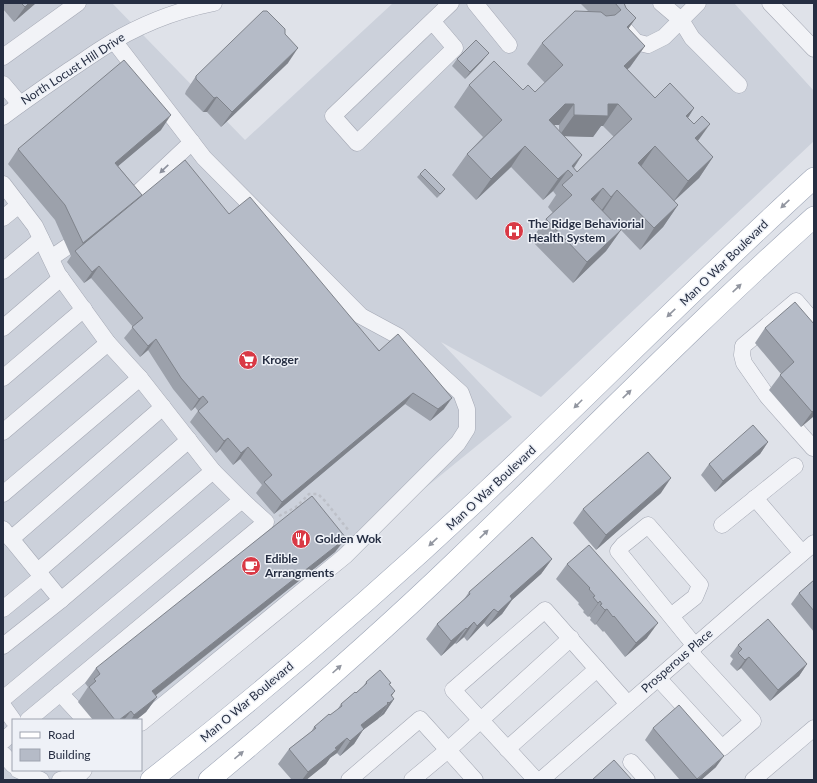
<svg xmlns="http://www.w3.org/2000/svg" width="817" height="783" font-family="Lato,sans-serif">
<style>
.built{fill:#ccd1db}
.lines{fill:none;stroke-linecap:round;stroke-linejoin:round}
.minor-casing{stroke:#a4a8b4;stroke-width:17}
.major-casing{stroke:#9da5b6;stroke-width:22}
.path{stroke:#bdc0c8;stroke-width:2.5;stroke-dasharray:3 3;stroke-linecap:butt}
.minor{stroke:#f2f3f7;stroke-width:16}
.major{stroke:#fff;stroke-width:21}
.wall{fill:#9ca1ab;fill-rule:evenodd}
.shaded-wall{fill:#7f838b}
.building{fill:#b5bbc7;stroke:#7f838b;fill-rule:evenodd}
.oneway{fill:#8c909c}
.oneway2{fill:#9296a0}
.labels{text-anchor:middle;stroke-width:3;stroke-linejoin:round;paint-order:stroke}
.street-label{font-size:12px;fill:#262e42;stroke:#eef1f7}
.poi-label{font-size:12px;font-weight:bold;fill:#262e42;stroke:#eef1f7;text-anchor:start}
</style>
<rect width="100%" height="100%" fill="#dfe2e9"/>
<polygon class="built" points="3,3 112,3 245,140 393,3 734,3 814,91 814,141 541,397 441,342 512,417 141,720 13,720 13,770 80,770 68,780 3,780"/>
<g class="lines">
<g class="minor-casing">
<g id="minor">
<polyline points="475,3 509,45"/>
<polyline points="615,3 615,18 636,42 648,45 664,37 681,20 692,38 739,85"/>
<polyline points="661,3 681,20 698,3"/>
<polyline points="770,3 814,49"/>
<polyline points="432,21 455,48 357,143 333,116 451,3"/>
<polyline points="114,41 204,158 361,316 398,336 461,393 467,409 467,429 458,443 345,556 141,723"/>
<polyline points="3,57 78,3"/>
<polyline points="3,84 20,104"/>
<path d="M3,117c21,-16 43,-31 65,-46 11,-7 22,-15 33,-22 35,-23 73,-38 113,-46"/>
<polyline points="3,184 35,226 58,274 108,343 140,378 213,471 242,500 266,522 28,720"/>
<polyline points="126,204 192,142"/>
<polyline points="3,218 19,205"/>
<polyline points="51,258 67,247"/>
<polyline points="3,271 41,239"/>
<polyline points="3,328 61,278"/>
<polyline points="3,378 84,309"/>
<polyline points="3,432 108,343"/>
<polyline points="813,448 767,396 744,363 742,355 743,346 796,301 814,322"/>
<polyline points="3,494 140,378"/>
<polyline points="755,498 802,553"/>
<polyline points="722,525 795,466"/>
<polyline points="3,529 61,600 3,646"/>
<polyline points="11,539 163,407"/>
<polyline points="38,571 189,440"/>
<polyline points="61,600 213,471"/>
<polyline points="3,609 42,577"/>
<polyline points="671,616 695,597 700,585 648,525 623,545 618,551 695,646"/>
<polyline points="658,678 722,748 753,721 689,651"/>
<polyline points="60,693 85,720"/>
<polyline points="3,699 242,500"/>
<polyline points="3,706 13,720"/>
<polyline points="3,741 13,732"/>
<polyline points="507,749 597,669"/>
<polyline points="3,754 13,765"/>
<polyline points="631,762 647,780"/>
<polyline points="18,770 41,780"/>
<polyline points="60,780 80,774 84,770"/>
<polyline points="349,780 420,719 475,780"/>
<polyline points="412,780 448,750 571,638"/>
<polyline points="536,780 453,690 545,610 628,704"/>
<polyline points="541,780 750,598 814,543"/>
<polyline points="753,780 814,728"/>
</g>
</g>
<g class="major-casing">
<g id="major">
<path d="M151,780c117,-92 230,-189 338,-291 109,-103 214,-210 325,-311"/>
<path d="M209,780c84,-70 167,-142 246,-218 120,-115 235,-234 359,-345"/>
</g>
</g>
<polyline class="path" points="279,516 296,507 309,494 318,494 325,501 349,531"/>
<use href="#minor" class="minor"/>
<use href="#major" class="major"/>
</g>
<g class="wall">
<polygon points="3,3 36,3 14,22 3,9"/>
<path d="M580,3h44l4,26 17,17 -15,21 -3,2 28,29 39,10 -6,10 10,23 15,16 -14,21 -25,23 4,4 -15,22 -23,23 -19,-20 -15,21 -33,32 -42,-43 15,-21 7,-6 -5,-6 8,-12 -3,-4 -10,9 -32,-33 -35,33 -24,-25 15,-21 16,-17 -29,-30 15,-22 54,5 12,2 10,-9 -18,-19 15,-21 46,-32zM554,125h5v6zM601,126h2l11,11 -37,35 -3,-4 8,-13 -18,-19 29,1z"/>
<polygon points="285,34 288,63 221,127 207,112 203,112 185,94 186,91 196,76"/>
<polygon points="457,59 483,60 465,79 452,66"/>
<polygon points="161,130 118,166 142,195 139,198 229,214 444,409 430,421 405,404 274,514 256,493 262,485 240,459 233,465 220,449 216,453 190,422 198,411 195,407 191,411 173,389 148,350 140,357 124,338 133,327 91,278 84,283 67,262 71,256 55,220 8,164 18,149"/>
<polygon points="420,174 445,189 442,193 437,198 417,177"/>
<polygon points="814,324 814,416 801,427 769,390 781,374 755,343 765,328"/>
<polygon points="768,442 760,454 715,492 701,475 709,464"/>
<polygon points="661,493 596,550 573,523 583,509"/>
<polygon points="346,538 335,552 155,696 157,697 146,712 136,720 93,720 78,702 88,687 85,683 96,668"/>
<polygon points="552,559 541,574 512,600 502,614 487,627 484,623 467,641 464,637 456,644 455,643 441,656 426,639 437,624 463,601 469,592"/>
<polygon points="567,564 647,638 625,657 604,631 603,632 596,624 595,625 590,620 591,618 589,616 588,617 583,612 584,611 578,604 579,603 556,579"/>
<polygon points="814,580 814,632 791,604 799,593"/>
<polygon points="738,645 807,664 799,676 770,701 741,668 737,671 730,664 733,659 730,656"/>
<polygon points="366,682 390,685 392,696 394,699 384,714 363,730 354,744 340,756 337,753 330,758 326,764 306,780 292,780 278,764 289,749 311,732 314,727 337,710 341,704 363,687"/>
<polygon points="653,728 716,767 701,780 680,780 645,740"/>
</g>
<g class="shaded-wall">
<polygon points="29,3 36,3 14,22 25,7"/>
<polygon points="636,18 621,39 627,27"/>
<polygon points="645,46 630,67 609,87 624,66"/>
<polygon points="298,48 288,63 221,127 232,112"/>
<polygon points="489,53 483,60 465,79 470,72"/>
<polygon points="217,97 207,112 203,112 214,98"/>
<polygon points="565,104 574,104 559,125 550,125 549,120"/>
<polygon points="608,104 618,104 603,126 601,126 593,137 559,136 574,115"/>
<polygon points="694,108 680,130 686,116"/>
<polygon points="171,115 161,130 104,178 115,163"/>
<polygon points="710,124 695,145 695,138"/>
<polygon points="525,146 511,167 476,200 491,179"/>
<polygon points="655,146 640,168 638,163"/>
<polygon points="582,155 570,173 572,166"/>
<polygon points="713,157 699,178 673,202 688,181"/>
<polygon points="568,170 553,191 543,200 558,179"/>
<polygon points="603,188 588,210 591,199"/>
<polygon points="617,190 603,211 596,218 611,197"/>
<polygon points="142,195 131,210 76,253 83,243"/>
<polygon points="678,205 663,227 640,250 654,228"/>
<polygon points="621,230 606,251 573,283 587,262"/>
<polygon points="99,266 91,278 84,283 92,272"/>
<polygon points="156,339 148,350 140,357 148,346"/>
<polygon points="413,393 405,404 274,514 282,502"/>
<polygon points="203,396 195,407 191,411 199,399"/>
<polygon points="452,398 444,409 430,421 438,409"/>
<polygon points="814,410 814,416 801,427 812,412"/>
<polygon points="228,438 220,449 216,453 224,441"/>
<polygon points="768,442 760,454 715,492 723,481"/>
<polygon points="248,447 240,459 233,465 241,453"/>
<polygon points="671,478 661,493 596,550 606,535"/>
<polygon points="346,538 335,552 142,706 152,691"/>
<polygon points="552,559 541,574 512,600 502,614 487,627 510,596"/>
<polygon points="600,601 589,616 588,617 598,603"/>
<polygon points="494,609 484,623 467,641 477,626"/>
<polygon points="607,609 596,624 595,625 605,610"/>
<polygon points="474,622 464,637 456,644 467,629"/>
<polygon points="658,623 647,638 625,657 636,643"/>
<polygon points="466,628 455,643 441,656 451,641"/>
<polygon points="749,657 741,668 737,671 745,660"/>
<polygon points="807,664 799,676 770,701 778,690"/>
<polygon points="395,691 384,707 388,704 378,719 363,730 354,744 340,756 361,725"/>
<polygon points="157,697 146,712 136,720 131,720 134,715"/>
<polygon points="394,699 384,714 379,718 389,703"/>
<polygon points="131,711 124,720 119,720"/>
<polygon points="347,738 337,753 330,758 326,764 306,780 302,780 308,772"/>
<polygon points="724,756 716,767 701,780 697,780"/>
</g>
<g class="building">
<polygon points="21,3 29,3 25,7"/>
<path d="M615,3h9l2,5 10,10 -9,9 18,19 -21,20 31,32 15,-15 24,25 -8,8 8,8 8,-8 8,8 -15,14 18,19 -25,24 -33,-35 -17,17 40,42 -24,23 -37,-38 -6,7 -8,-9 -12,11 30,31 -34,32 -41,-43 26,-24 -10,-10 11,-10 -5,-5 -10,9 -33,-33 -34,33 -24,-25 35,-34 -33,-35 25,-24 29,29 5,-5 7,7 28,-27 -21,-22 33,-32 26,1 5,4 9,-1 6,-5zM565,104h9v11l34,1v-12h10l14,15 -55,53 -5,-6 10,-11 -33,-35z"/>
<polygon points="263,11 267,11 285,29 285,34 298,48 232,112 217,97 214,98 196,79 196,76"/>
<polygon points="476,40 489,53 470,72 457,59"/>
<polygon points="124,60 171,115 115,163 142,195 83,243 65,205 18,149"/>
<polygon points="185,160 229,214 250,197 379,351 398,334 452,398 438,409 413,393 282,502 264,482 272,475 248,447 241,453 228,438 224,441 198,411 208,402 203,396 199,399 181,378 156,339 148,346 132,327 143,318 99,266 92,272 75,251"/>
<polygon points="425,169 445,189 440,194 420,174"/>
<polygon points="795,302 814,324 814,410 812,412 780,375 794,362 765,328"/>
<polygon points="753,425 768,442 723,481 709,464"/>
<polygon points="648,452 671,478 606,535 583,509"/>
<polygon points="312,496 346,538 152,691 157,697 134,715 131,711 119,720 115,720 89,687 96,681 94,679 100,674 96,668"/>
<polygon points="532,537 552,559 510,596 512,599 498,612 494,609 477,626 474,622 467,629 466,628 451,641 437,624 470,594 469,592"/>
<polygon points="589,545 658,623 636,643 614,616 613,617 607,609 605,610 600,605 602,604 600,601 598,603 593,597 595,596 589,589 590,588 567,564"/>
<polygon points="814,580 814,611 799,593"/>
<polygon points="768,619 807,664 778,690 749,657 745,660 738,653 742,649 738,645"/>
<polygon points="380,670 391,683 389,684 395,691 391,695 394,699 389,703 388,702 387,703 388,704 361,725 364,729 350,741 347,738 335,748 337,749 308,772 289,749 316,728 314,727 329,714 330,715 342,706 341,704 355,692 356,693 367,683 366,682"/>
<polygon points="679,705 724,756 697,779 653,728"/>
<polygon points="614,760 632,780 592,780"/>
</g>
<defs><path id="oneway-solid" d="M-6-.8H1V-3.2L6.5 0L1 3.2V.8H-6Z"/></defs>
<use class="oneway" href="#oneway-solid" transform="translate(164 169) rotate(136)"/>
<g class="oneway2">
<use href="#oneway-solid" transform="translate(785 204) rotate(137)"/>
<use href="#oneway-solid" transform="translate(737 288) rotate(-43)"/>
<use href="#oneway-solid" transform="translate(671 313) rotate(136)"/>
<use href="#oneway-solid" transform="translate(627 394) rotate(-44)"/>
<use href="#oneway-solid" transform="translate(578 404) rotate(135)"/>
<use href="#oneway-solid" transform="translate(484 534) rotate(-44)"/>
<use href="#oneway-solid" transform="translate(433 542) rotate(137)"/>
<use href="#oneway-solid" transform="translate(337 669) rotate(-42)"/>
<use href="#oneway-solid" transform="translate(239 755) rotate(-40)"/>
</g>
<defs>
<g id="hospital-disc" transform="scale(1)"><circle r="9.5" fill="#d93945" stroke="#eef1f7"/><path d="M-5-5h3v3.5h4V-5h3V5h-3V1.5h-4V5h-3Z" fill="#fff"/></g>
<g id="supermarket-disc" transform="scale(1)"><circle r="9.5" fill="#d93945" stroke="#eef1f7"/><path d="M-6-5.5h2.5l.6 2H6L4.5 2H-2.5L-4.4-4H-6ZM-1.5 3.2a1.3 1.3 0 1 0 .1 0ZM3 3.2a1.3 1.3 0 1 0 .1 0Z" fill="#fff"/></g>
<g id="restaurant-disc" transform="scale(1)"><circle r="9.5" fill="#d93945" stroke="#eef1f7"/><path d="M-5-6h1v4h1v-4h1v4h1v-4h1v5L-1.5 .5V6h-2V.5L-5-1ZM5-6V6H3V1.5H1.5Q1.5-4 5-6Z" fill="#fff"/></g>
<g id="cafe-disc" transform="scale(1)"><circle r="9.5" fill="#d93945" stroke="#eef1f7"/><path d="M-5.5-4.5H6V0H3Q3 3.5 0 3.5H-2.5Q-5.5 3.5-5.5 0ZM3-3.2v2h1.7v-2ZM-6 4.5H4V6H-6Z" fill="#fff"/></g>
</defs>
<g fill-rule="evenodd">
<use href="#hospital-disc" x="514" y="231"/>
<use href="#supermarket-disc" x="248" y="360"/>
<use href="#restaurant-disc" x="301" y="539"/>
<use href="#cafe-disc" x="251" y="566"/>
</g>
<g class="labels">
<g class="street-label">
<text transform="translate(73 69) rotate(-33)" y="4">North Locust Hill Drive</text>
<text transform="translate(724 263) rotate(-44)" y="4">Man O War Boulevard</text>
<text transform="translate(491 488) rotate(-43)" y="4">Man O War Boulevard</text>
<text transform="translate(677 661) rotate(-41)" y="4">Prosperous Place</text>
<text transform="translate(247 702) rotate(-40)" y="4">Man O War Boulevard</text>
</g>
<g class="poi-label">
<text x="528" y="228">The Ridge Behaviorial<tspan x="528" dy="14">Health System</tspan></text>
<text x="262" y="364">Kroger</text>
<text x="315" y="543">Golden Wok</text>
<text x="265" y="563">Edible<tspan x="265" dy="14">Arrangments</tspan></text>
</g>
</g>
<rect width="817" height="783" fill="none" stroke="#262e42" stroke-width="8"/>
<rect x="12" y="719" width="130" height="52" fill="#eef1f7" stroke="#9ea3af"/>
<rect x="20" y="732" width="20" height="6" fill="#ffffff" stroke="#9ea3af"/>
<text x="48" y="739" font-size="12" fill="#262e42">Road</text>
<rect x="20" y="749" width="20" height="12" fill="#b5bbc7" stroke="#9ea3af"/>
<text x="48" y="759" font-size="12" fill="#262e42">Building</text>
</svg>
